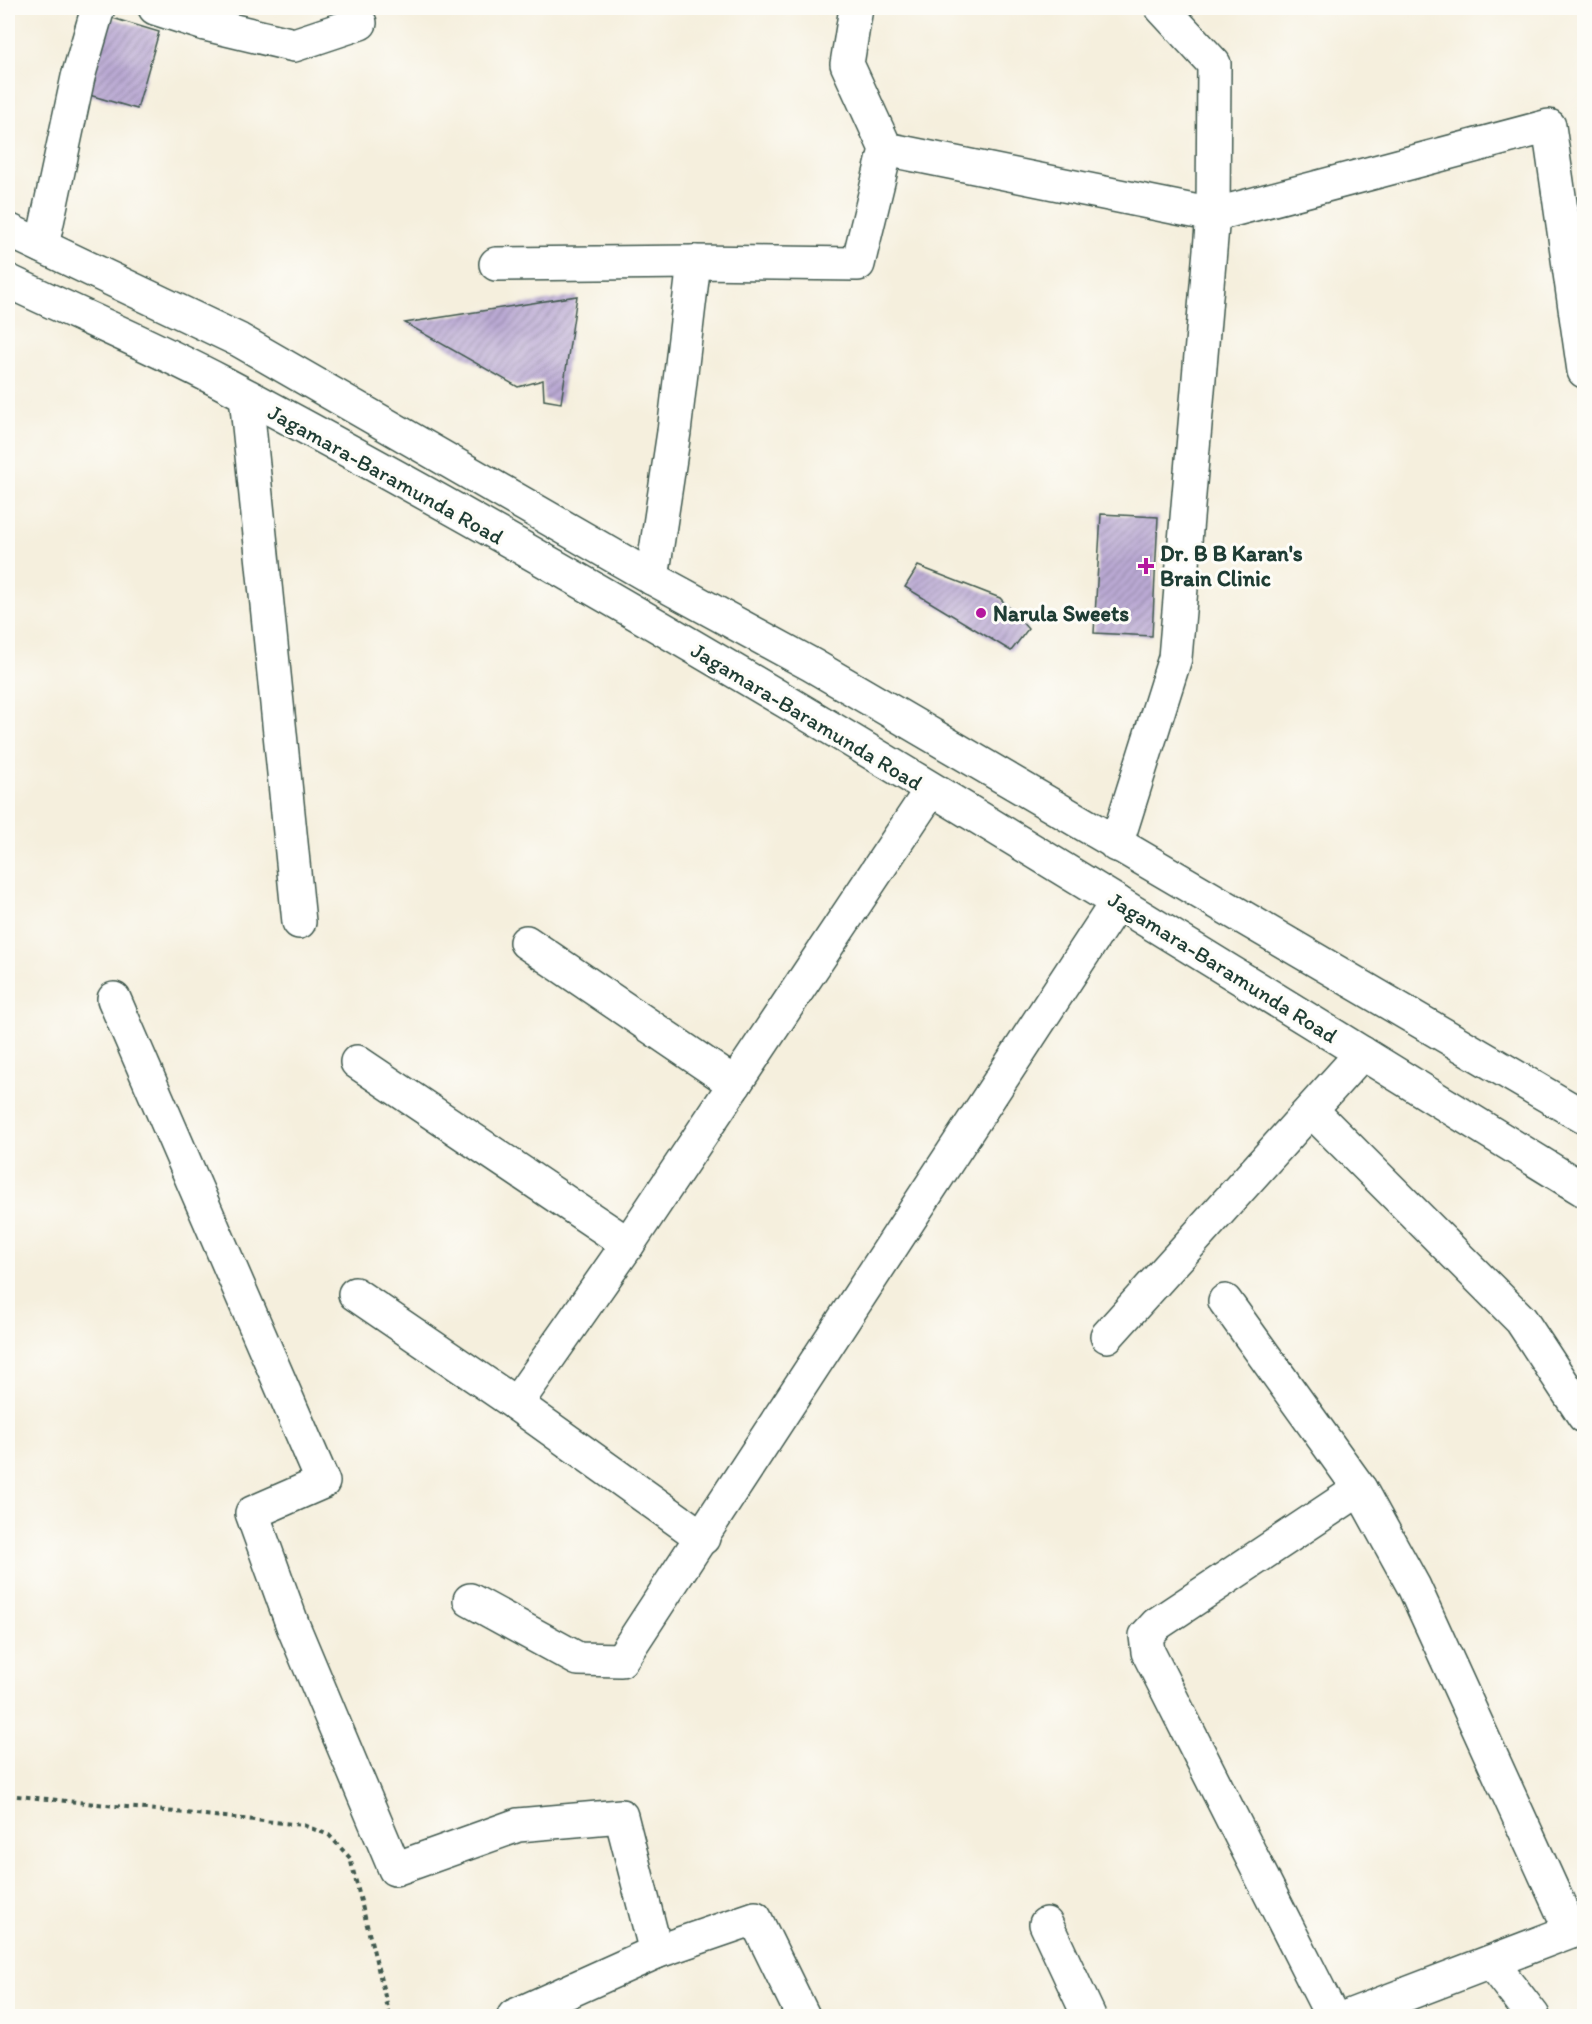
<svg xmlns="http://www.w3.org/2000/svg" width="1592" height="2024" font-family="Itim,sans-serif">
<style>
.building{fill:url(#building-hatch)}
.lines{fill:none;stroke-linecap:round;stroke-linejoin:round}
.minor-casing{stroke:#3f584d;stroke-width:36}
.path{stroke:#3f584d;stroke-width:4;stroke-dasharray:4.5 4.5;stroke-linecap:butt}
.minor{stroke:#fff;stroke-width:33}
.poi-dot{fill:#b5179e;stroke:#fdfcf7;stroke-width:2}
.labels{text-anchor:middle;stroke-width:6;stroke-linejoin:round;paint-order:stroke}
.street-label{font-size:22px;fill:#1f3d34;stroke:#fdfcf7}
.poi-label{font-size:22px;font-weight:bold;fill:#1f3d34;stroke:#fdfcf7;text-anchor:start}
</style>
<defs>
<pattern id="building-hatch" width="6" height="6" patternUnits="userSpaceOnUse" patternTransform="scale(1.5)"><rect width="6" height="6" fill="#baa9d3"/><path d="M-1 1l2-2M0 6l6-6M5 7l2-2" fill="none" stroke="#978bac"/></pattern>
</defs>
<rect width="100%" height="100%" fill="#fdfcf7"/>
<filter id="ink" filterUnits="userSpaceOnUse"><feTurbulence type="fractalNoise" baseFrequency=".0167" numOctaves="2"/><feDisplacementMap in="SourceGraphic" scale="12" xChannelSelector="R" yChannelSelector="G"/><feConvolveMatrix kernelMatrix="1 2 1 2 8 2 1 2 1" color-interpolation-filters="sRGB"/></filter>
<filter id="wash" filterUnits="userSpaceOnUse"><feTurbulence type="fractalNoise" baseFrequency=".008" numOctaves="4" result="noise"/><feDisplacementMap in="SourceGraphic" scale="24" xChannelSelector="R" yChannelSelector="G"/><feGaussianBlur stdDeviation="1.35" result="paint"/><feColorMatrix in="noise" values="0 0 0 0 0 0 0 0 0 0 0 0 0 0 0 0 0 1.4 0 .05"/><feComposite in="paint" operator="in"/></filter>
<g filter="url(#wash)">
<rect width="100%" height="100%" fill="#f5efdd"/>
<g id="blocks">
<g class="building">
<polygon points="109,17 159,32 137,109 86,94"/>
<polygon points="577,296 561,403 544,400 543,380 518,387 405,323"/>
<polygon points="1101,514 1158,517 1152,636 1094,633"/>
<polygon points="918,566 1000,598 1028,629 1011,651 905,587"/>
</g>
</g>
</g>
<g filter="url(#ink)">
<use href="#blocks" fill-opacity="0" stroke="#3f584d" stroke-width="1.5"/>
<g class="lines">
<g class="minor-casing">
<g id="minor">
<polyline points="155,8 205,24 294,45 360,23"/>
<polyline points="886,149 1213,215 1549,126 1584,371"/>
<polyline points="8,230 239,340 652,578 812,665 1584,1117"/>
<polyline points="42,246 78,77 98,8"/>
<polyline points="496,264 694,262"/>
<path d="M8,281c71,34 145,65 215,102 466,247 912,531 1361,807"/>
<polyline points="246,396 299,922"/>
<polyline points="652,578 674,432 694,262 858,264 886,149 847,64 856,8"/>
<polyline points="1116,845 1175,658 1213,215 1214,64 1162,8"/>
<polyline points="526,942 735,1084"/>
<polyline points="114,999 323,1482 252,1513 293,1626 395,1869 518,1825 621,1816 656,1952 755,1918 803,2016"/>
<polyline points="357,1062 628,1244"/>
<polyline points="1312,1111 1521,1320 1584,1416"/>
<polyline points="355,1294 516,1404"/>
<polyline points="1225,1301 1360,1489 1414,1587 1571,1931"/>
<polyline points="1107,1336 1362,1053"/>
<polyline points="703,1538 516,1404 628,1244 931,790"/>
<polyline points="470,1600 578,1659 621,1660 1117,902"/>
<polyline points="1046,1924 1089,2016"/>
<polyline points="1491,1962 1533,2016"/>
<polyline points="514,2016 656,1952"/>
<polyline points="1332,2016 1148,1652 1146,1636 1157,1624 1360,1489"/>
<polyline points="1349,2016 1571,1931 1584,1929"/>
</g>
</g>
<polyline class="path" points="8,1795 303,1825 329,1835 350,1858 390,2016"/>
<use href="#minor" class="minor"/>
</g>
</g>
<g class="poi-dot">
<path d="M1143 557h6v6h6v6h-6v6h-6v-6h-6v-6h6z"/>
<circle cx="981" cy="613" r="6"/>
</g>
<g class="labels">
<g class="street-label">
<text transform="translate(386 474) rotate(29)" y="8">Jagamara-Baramunda Road</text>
<text transform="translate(807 716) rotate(31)" y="8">Jagamara-Baramunda Road</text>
<text transform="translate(1223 967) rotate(32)" y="8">Jagamara-Baramunda Road</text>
</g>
<g class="poi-label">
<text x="1160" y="561">Dr. B B Karan's<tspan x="1160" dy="25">Brain Clinic</tspan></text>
<text x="993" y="621">Narula Sweets</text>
</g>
</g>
<rect width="1592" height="2024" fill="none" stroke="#fdfcf7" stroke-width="30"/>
</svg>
